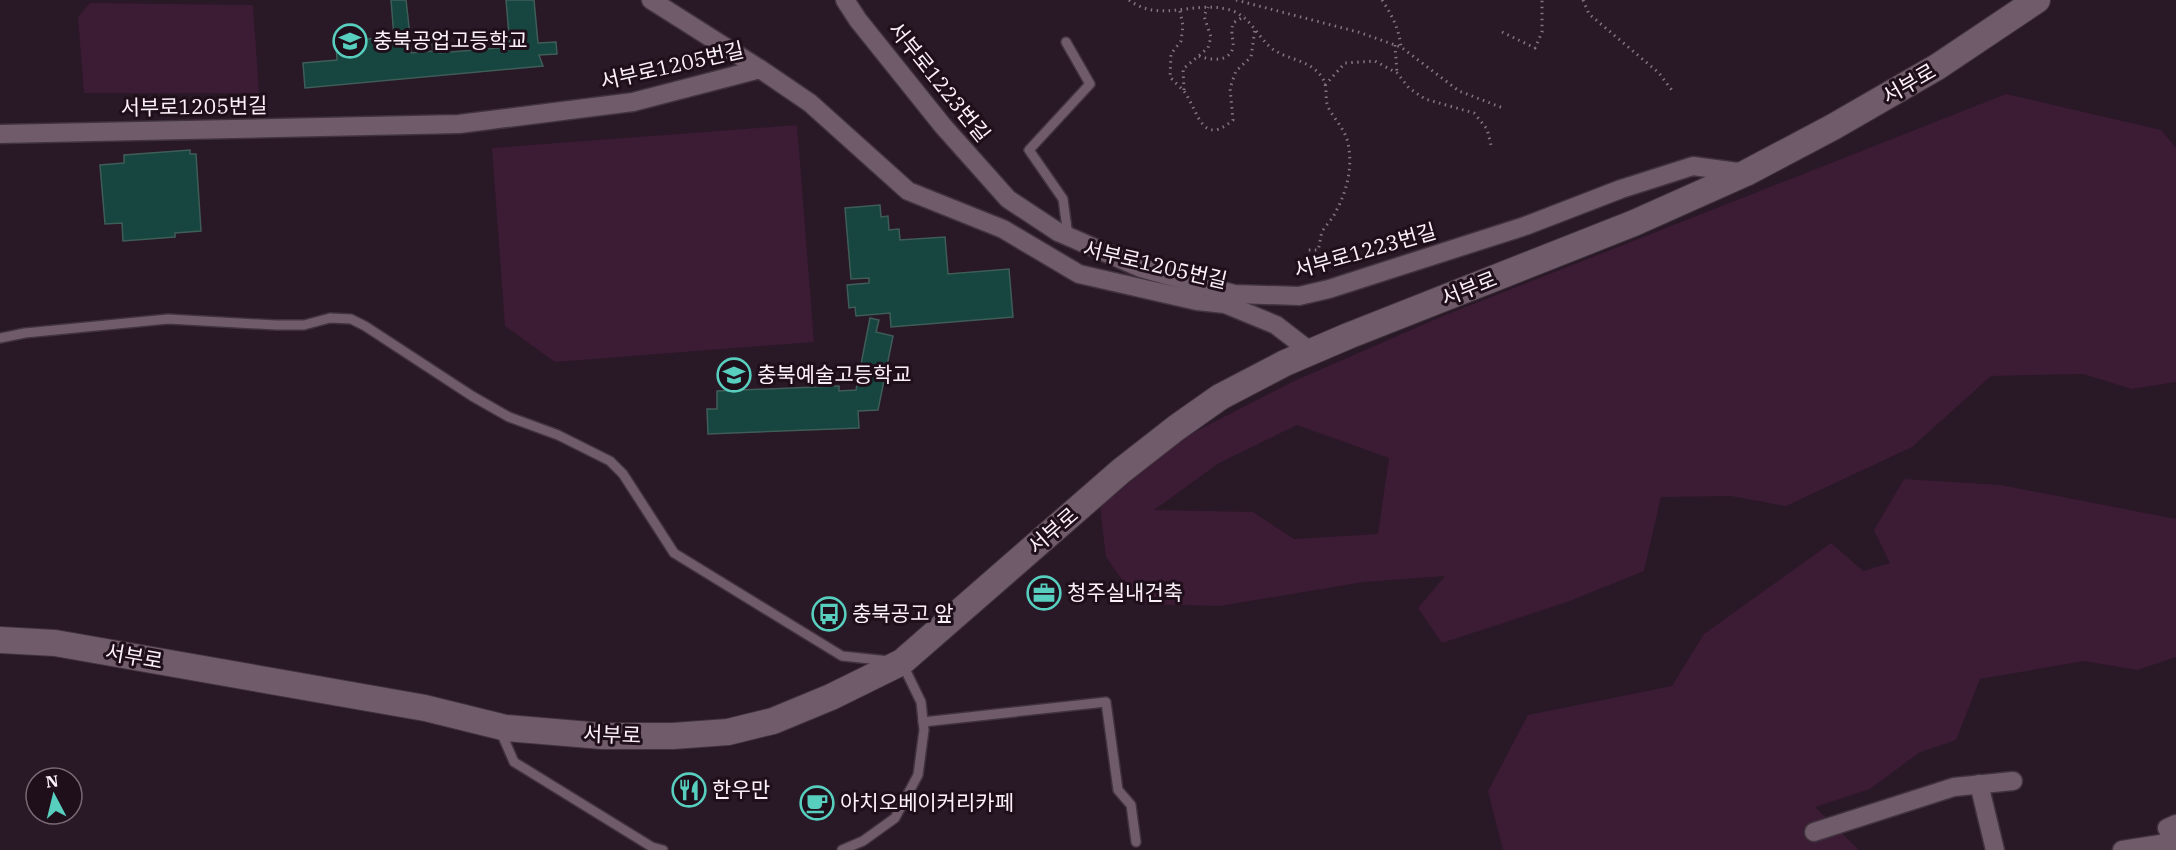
<svg xmlns="http://www.w3.org/2000/svg" width="2176" height="850" font-family="'IBM Plex Serif','Noto Sans KR',serif">
<style>
.green{fill:#3c1b35;fill-rule:evenodd}
.building{fill:#17453f;stroke:#3f5d58;stroke-width:1.5}
.lines{fill:none;stroke-linecap:round;stroke-linejoin:round}
.lane-casing{stroke:#40333d;stroke-width:12}
.street-casing{stroke:#40333d;stroke-width:21}
.secondary-casing{stroke:#40333d;stroke-width:28}
.path{stroke:#837580;stroke-width:3;stroke-dasharray:1.5 4.5;stroke-linecap:butt}
.lane{stroke:#705b6a;stroke-width:9}
.street{stroke:#705b6a;stroke-width:18}
.secondary{stroke:#705b6a;stroke-width:26}
.labels{text-anchor:middle;stroke-width:6;stroke-linejoin:round;paint-order:stroke}
.poi-label{font-size:21px;fill:#fcf0f9;stroke:#1f0f1b;text-anchor:start}
.street-label{font-size:21px;fill:#fcf0f9;stroke:#1f0f1b}
</style>
<rect width="100%" height="100%" fill="#291825"/>
<g class="green">
<polygon points="90,3 253,5 259,93 84,93 78,17"/>
<path d="M2006,94l155,36 15,18v234l-44,7 -49,-15 -92,2 -79,71 -126,59 -55,-10 -70,1 -17,74 -77,31 -125,41 -24,-35 27,-32 -81,6 -144,24 -81,-2 -33,-47 -6,-50 83,-69 109,-56 151,-66zM1297,425l92,33 -11,76 -84,5 -41,-27 -99,-2 65,-47z"/>
<polygon points="797,125 814,342 555,362 505,326 492,148"/>
<polygon points="1904,479 2001,485 2176,519 2176,657 2137,670 2084,661 1980,679 1956,740 1920,752 1870,789 1815,807 1859,850 1503,850 1488,791 1528,715 1672,686 1704,634 1831,543 1863,571 1890,563 1874,530"/>
</g>
<g class="building">
<polygon points="391,0 406,0 410,35 394,37"/>
<polygon points="506,0 534,0 538,43 556,42 557,54 539,55 543,66 305,88 303,63 337,60 336,42 410,35 411,53 433,51 432,43 438,43 439,53 510,47"/>
<polygon points="190,150 190,154 196,154 201,231 175,233 175,237 123,241 122,223 105,224 100,165 124,163 124,155"/>
<polygon points="880,205 881,217 888,216 889,230 899,229 900,240 945,237 948,274 1009,269 1013,317 891,327 890,313 856,316 855,307 849,308 847,285 869,283 869,278 851,279 845,208"/>
<polygon points="870,318 879,320 876,332 893,336 878,410 858,411 859,428 708,434 707,409 717,409 717,391 839,386 839,391 856,390"/>
</g>
<g class="lines">
<g class="lane-casing">
<g id="lane">
<polyline points="1066,42 1090,84 1029,150 1063,199 1068,236"/>
<polyline points="0,338 25,333 168,319 276,325 304,325 330,318 351,319 365,326 472,396 509,417 558,435 610,461 623,474 674,553 842,656 889,661"/>
<polyline points="923,722 1106,702 1118,790 1131,805 1136,842"/>
<polyline points="500,730 514,762 652,847 663,850"/>
<polyline points="842,850 863,841 895,818 918,775 924,730 921,702 902,663"/>
</g>
</g>
<g class="street-casing">
<g id="street">
<polyline points="651,0 760,69 810,103 908,191 1003,229 1079,274 1197,301 1225,304 1276,325 1311,352"/>
<polyline points="845,0 858,20 943,126 1008,199 1058,232 1141,268 1234,294 1299,296 1329,289 1525,226 1621,189 1693,166 1745,173"/>
<polyline points="0,134 459,124 633,102 760,69"/>
<polyline points="1979,784 1995,850"/>
<polyline points="2176,824 2167,828 2176,847"/>
<polyline points="1814,832 1954,787 2013,781"/>
<polyline points="2122,850 2173,842"/>
</g>
</g>
<g class="secondary-casing">
<polyline id="secondary" points="0,640 55,643 425,708 506,728 602,736 673,736 728,732 773,721 831,697 902,662 1121,471 1176,428 1220,397 1285,363 1348,336 1634,223 1746,173 1833,127 1937,67 2037,0"/>
</g>
<g class="path">
<path d="M1129,0c30,23 64,1 97,9 22,4 29,24 44,38 15,13 39,12 51,29 8,10 3,21 7,31 6,12 17,22 20,36 5,24 -1,49 -13,70 -3,7 -10,13 -13,19 -2,6 -2,12 -4,18h-12"/>
<polyline points="1236,0 1358,32 1401,47 1459,91 1503,108"/>
<path d="M1382,0c10,15 17,29 19,47"/>
<polyline points="1583,0 1589,14 1659,73 1674,93"/>
<path d="M1180,11l3,15 -2,15 -10,13 -1,23c5,6 12,11 16,17 13,21 17,52 47,26l-3,-32 6,-17 15,-14 4,-28"/>
<polyline points="1502,32 1535,48 1542,32 1542,0"/>
<polyline points="1395,45 1397,73"/>
<path d="M1199,56c10,4 31,7 34,-9 1,-8 -3,-11 0,-24l12,-7"/>
<polyline points="1325,85 1345,63 1375,61 1397,73 1409,88 1425,99 1474,113 1487,129 1492,149"/>
<polyline points="1184,90 1183,69 1208,48 1211,37 1204,16 1208,7"/>
</g>
<use href="#lane" class="lane"/>
<use href="#street" class="street"/>
<use href="#secondary" class="secondary"/>
</g>
<defs>
<g id="school-ring" transform="scale(1.725)"><circle r="9.5" fill="#1f0f1b" stroke="#58cebf" stroke-width="1.5"/><path d="M0-5L7-2L0 1L-7-2ZM-4 1L0 2.5L4 1V4Q0 6-4 4Z" fill="#58cebf"/></g>
<g id="office-ring" transform="scale(1.725)"><circle r="9.5" fill="#1f0f1b" stroke="#58cebf" stroke-width="1.5"/><path d="M-6-3h4V-5.5h4V-3h4V5H-6ZM-1-4.5V-3h2v-1.5ZM-6 0V1H6V0Z" fill="#58cebf"/></g>
<g id="bus-ring" transform="scale(1.725)"><circle r="9.5" fill="#1f0f1b" stroke="#58cebf" stroke-width="1.5"/><path d="M-5-6H5V4H4V6H2V4H-2V6H-4V4H-5ZM-3.5-4V0h7V-4ZM-3.5 1.2v1.5H-2V1.2ZM2 1.2v1.5H3.5V1.2Z" fill="#58cebf"/></g>
<g id="restaurant-ring" transform="scale(1.725)"><circle r="9.5" fill="#1f0f1b" stroke="#58cebf" stroke-width="1.5"/><path d="M-5-6h1v4h1v-4h1v4h1v-4h1v5L-1.5 .5V6h-2V.5L-5-1ZM5-6V6H3V1.5H1.5Q1.5-4 5-6Z" fill="#58cebf"/></g>
<g id="cafe-ring" transform="scale(1.725)"><circle r="9.5" fill="#1f0f1b" stroke="#58cebf" stroke-width="1.5"/><path d="M-5.5-4.5H6V0H3Q3 3.5 0 3.5H-2.5Q-5.5 3.5-5.5 0ZM3-3.2v2h1.7v-2ZM-6 4.5H4V6H-6Z" fill="#58cebf"/></g>
</defs>
<g fill-rule="evenodd">
<use href="#school-ring" x="350" y="41"/>
<use href="#school-ring" x="734" y="375"/>
<use href="#office-ring" x="1044" y="593"/>
<use href="#bus-ring" x="829" y="614"/>
<use href="#restaurant-ring" x="689" y="790"/>
<use href="#cafe-ring" x="817" y="803"/>
</g>
<g class="labels">
<g class="poi-label">
<text x="373" y="48">충북공업고등학교</text>
<text x="757" y="382">충북예술고등학교</text>
<text x="1067" y="600">청주실내건축</text>
<text x="852" y="621">충북공고 앞</text>
<text x="712" y="797">한우만</text>
<text x="840" y="810">아치오베이커리카페</text>
</g>
<g class="street-label">
<text transform="translate(672 66) rotate(-13)" y="7">서부로1205번길</text>
<text transform="translate(939 82) rotate(51)" y="7">서부로1223번길</text>
<text transform="translate(1909 84) rotate(-30)" y="7">서부로</text>
<text transform="translate(194 107) rotate(-1)" y="7">서부로1205번길</text>
<text transform="translate(1365 251) rotate(-16)" y="7">서부로1223번길</text>
<text transform="translate(1155 265) rotate(13)" y="7">서부로1205번길</text>
<text transform="translate(1469 289) rotate(-22)" y="7">서부로</text>
<text transform="translate(1053 531) rotate(-41)" y="7">서부로</text>
<text transform="translate(134 657) rotate(10)" y="7">서부로</text>
<text transform="translate(612 735) rotate(2)" y="7">서부로</text>
</g>
</g>
<g transform="translate(54 796) rotate(353)"><circle r="28" fill="#1f0f1b" stroke="#776974" stroke-width="1.5"/>
<path d="M0-4.5L10 22L0 15L-10 22Z" fill="#58cebf"/>
<text y="-9" font-size="16" font-weight="bold" text-anchor="middle" fill="#fcf0f9">N</text>
</g>
</svg>
